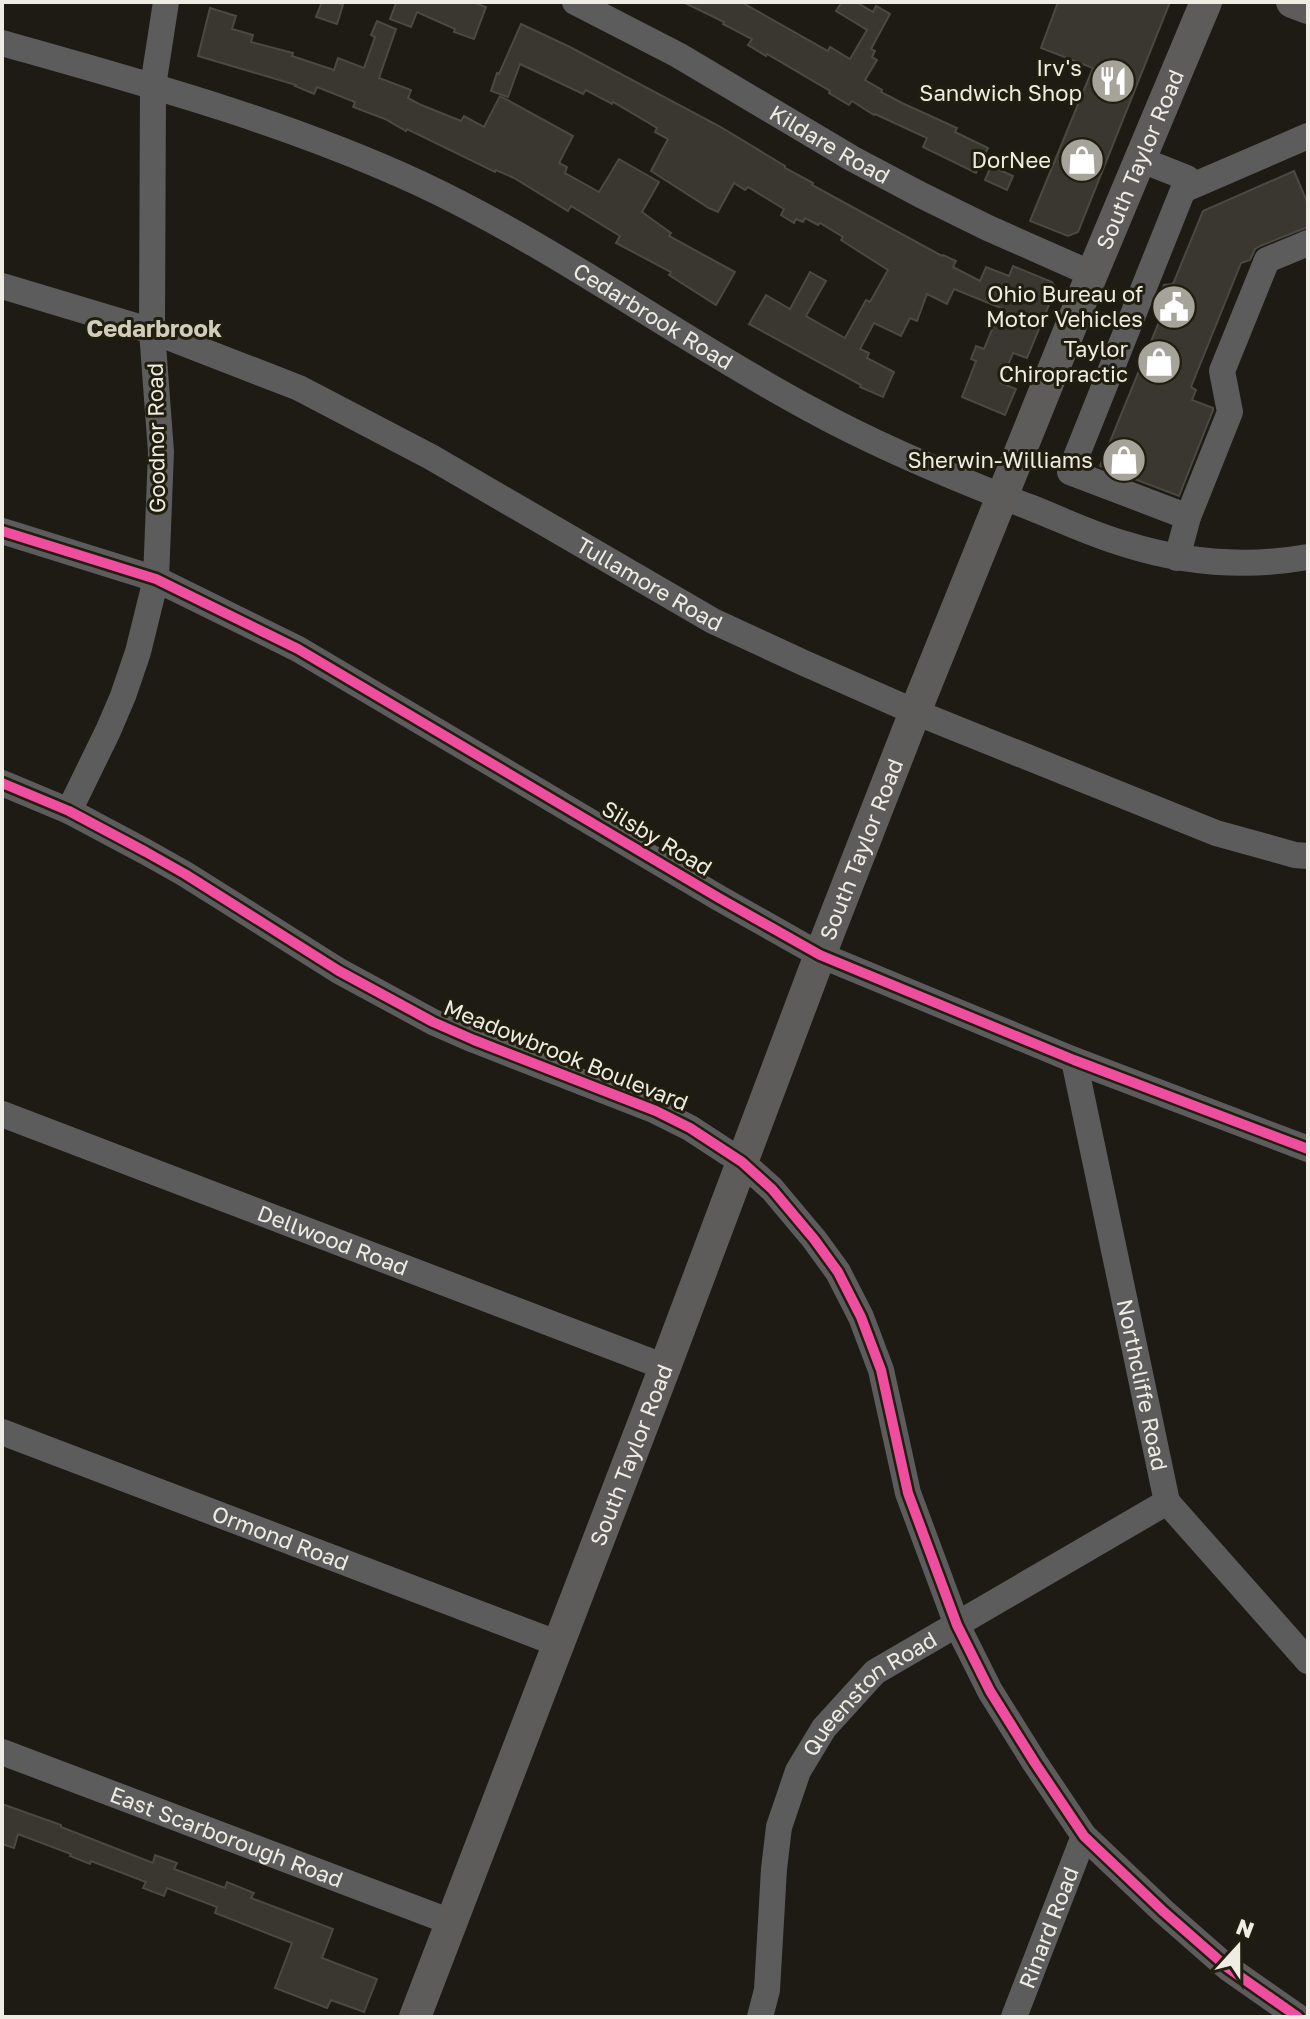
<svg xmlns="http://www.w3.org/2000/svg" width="1310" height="2019" font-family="'Golos Text',sans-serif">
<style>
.building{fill:#39372f;stroke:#4a4942;stroke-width:2}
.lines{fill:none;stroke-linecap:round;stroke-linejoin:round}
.minor{stroke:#5c5c5c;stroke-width:26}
.major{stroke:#5d5c5a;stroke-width:32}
.cycleway-casing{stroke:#211e0f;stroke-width:15}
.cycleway{stroke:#ef4d9e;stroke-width:10}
.labels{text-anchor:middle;stroke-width:6;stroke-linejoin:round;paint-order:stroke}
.poi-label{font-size:22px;fill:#efede3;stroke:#211e0f;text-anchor:end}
.street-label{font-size:22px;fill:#efede3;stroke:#211e0f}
.neighbourhood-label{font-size:24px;font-weight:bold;fill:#d1cdba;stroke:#211e0f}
</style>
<rect width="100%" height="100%" fill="#1d1b13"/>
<g class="building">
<polygon points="322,2 334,2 343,5 337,24 316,17"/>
<polygon points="394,2 472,2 486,7 474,39 454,32 455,29 417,12 411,27 390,19 396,3"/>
<polygon points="683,2 741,2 828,51 830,47 850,59 867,30 836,11 842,2 856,2 873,12 876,6 890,14 871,49 875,51 872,57 877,60 865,80 882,90 881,92 902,103 957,128 955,132 988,148 976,173 923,147 927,138 875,114 874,115 852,101 849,105 829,93 830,91 767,54 766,56 748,45 752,39 723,24 724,22"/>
<polygon points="1058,2 1170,2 1078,232 1068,236 1030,221 1093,68 1041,48"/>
<polygon points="210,8 236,16 232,29 253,35 251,42 293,53 292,56 334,70 338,58 364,68 375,37 371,35 377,21 396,29 379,78 411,90 408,98 419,104 461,121 464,116 484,127 500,96 573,136 559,163 567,167 565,173 599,192 619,159 659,182 642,212 671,233 669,236 735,272 716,305 669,275 671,272 616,243 620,236 571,206 568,211 514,178 496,170 495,172 407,129 406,131 385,119 353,107 355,102 317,87 314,94 295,86 296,85 198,56"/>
<polygon points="521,24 570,47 719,126 785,166 785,168 813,183 812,185 942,256 943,255 956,261 953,267 980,281 986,267 1009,276 1013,266 1052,282 1056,288 1027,358 1013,353 1001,383 1016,389 1005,415 962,397 976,361 971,359 976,346 984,349 1001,308 954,289 947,304 927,294 917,321 910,318 901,336 874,323 860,349 869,353 867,358 894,372 883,397 860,387 861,385 749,324 766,295 790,309 810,272 826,281 806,316 845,338 866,300 870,302 888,270 841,240 843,237 820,223 818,225 805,218 803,222 796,219 794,223 781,215 784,209 748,187 745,190 734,183 718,212 709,208 651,171 668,139 655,132 657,128 613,102 612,104 586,90 583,94 520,64 508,97 491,91 497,73 499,74"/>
<polygon points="991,166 1013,176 1007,190 985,180"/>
<polygon points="1294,171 1308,204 1308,227 1260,246 1255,249 1250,260 1241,263 1191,387 1196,390 1192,400 1213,408 1213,410 1179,496 1100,466 1159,322 1154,311 1164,285 1173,284 1203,211"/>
<polygon points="2,1804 61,1825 61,1827 153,1863 155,1855 177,1863 174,1869 225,1888 227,1882 254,1893 251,1898 333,1929 322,1958 377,1979 364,2012 331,2000 327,2008 275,1988 292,1943 215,1913 217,1907 167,1888 164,1896 143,1888 146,1882 91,1861 90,1864 70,1856 71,1854 18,1834 14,1848 2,1844"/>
</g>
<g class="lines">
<g class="minor">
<path id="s1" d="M575,2l103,53 175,104 68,36 67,33 104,46"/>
<path id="s2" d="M2,43c142,40 285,79 419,141 136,64 257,154 389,225 71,39 146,70 222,99 30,12 61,27 93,36 60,19 121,24 183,13"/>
<polyline points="1139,159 1187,178"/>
<path id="s3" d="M2,286l150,45 147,57 132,69 282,164 91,42 111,49 301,121 79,22 13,1"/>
<polyline points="1188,517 1230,412 1222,371 1267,260 1308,243"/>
<polyline points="2,531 156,579 298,649 719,898 820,955 1074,1060 1308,1149"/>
<polyline points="1177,558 1188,517 1070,472 1183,190 1308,136"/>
<polyline points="2,783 69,811 146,852 185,874 339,971 433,1022 474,1040 656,1111 690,1128 742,1162 772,1189 814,1239 838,1272 861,1317 881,1370 908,1493 957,1625 990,1691 1035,1763 1084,1836 1164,1912 1228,1968 1298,2017"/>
<polyline points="69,811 108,731 123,696 138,652 156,579 161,452 152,331 153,86 166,2"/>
<path id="s4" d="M1074,1060l93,442 141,159"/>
<path id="s5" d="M2,1114l663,253"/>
<path id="s6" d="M2,1432l557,212"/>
<path id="s7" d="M2,1752l449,170"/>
<path id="s8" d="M760,2017l7,-27 7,-121 5,-42 19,-56 26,-43 51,-56 292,-170"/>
<path id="s9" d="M1014,2017l70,-181"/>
</g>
<g class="major">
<polyline points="1292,2 1308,8"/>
<path id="s10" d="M415,2017l250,-650 155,-412 95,-243 177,-438 114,-272"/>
</g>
<g class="cycleway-casing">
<g id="cycleway">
<polyline points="2,531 156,579 298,649 719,898 820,955 1074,1060 1308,1149"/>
<polyline points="2,783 69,811 146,852 185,874 339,971 433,1022 474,1040 656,1111 690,1128 742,1162 772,1189 814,1239 838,1272 861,1317 881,1370 908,1493 957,1625 990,1691 1035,1763 1084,1836 1164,1912 1228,1968 1298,2017"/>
</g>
</g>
<use href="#cycleway" class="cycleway"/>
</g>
<defs>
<g id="restaurant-disc" transform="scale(2.3)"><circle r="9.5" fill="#a6a49a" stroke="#211e0f"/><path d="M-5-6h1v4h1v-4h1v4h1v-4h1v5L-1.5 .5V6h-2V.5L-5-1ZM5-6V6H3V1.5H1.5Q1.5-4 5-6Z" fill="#fff"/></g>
<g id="shop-disc" transform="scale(2.3)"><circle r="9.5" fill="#a6a49a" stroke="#211e0f"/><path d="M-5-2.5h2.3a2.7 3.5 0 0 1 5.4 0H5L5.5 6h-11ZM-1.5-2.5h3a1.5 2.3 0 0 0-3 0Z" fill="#fff"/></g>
<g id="civic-disc" transform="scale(2.3)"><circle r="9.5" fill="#a6a49a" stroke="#211e0f"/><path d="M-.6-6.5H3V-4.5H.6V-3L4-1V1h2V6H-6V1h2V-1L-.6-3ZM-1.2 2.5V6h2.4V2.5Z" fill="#fff"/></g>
</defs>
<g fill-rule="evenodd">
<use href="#restaurant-disc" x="1113" y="81"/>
<use href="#shop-disc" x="1082" y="160"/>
<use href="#civic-disc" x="1174" y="307"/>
<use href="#shop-disc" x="1159" y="362"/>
<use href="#shop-disc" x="1124" y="460"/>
</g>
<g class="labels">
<g class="poi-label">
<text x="1082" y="76">Irv's<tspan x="1082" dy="25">Sandwich Shop</tspan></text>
<text x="1051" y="168">DorNee</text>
<text x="1143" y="302">Ohio Bureau of<tspan x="1143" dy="25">Motor Vehicles</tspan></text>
<text x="1128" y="357">Taylor<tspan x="1128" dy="25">Chiropractic</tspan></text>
<text x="1093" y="468">Sherwin-Williams</text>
</g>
<g class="street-label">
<text dy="8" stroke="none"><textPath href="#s1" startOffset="292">Kildare Road</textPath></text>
<text dy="8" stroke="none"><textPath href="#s10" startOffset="1994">South Taylor Road</textPath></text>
<text dy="8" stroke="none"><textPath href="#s2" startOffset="710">Cedarbrook Road</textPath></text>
<text transform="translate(156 438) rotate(-91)" y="8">Goodnor Road</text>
<text dy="8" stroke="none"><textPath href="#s3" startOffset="716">Tullamore Road</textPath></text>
<text transform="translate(657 838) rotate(31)" y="8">Silsby Road</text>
<text dy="8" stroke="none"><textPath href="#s10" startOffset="1250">South Taylor Road</textPath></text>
<text transform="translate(566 1055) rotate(22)" y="8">Meadowbrook Boulevard</text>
<text dy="8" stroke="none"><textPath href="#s5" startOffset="354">Dellwood Road</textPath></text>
<text dy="8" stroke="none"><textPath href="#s4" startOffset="332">Northcliffe Road</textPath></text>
<text dy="8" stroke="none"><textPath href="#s10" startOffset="602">South Taylor Road</textPath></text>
<text dy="8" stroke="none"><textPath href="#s6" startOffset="298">Ormond Road</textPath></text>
<text dy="8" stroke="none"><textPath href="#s8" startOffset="358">Queenston Road</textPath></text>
<text dy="8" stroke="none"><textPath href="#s7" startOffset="240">East Scarborough Road</textPath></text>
<text dy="8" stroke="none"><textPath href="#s9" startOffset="96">Rinard Road</textPath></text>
</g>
<g class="neighbourhood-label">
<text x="154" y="337">Cedarbrook</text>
</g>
</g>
<rect width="1310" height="2019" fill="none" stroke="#efede3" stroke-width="8"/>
<g transform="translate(1238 1947) rotate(21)" stroke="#211e0f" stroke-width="6" paint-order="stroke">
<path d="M0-6L14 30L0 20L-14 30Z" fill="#efede3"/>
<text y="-12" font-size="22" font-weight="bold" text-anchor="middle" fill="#efede3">N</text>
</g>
</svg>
